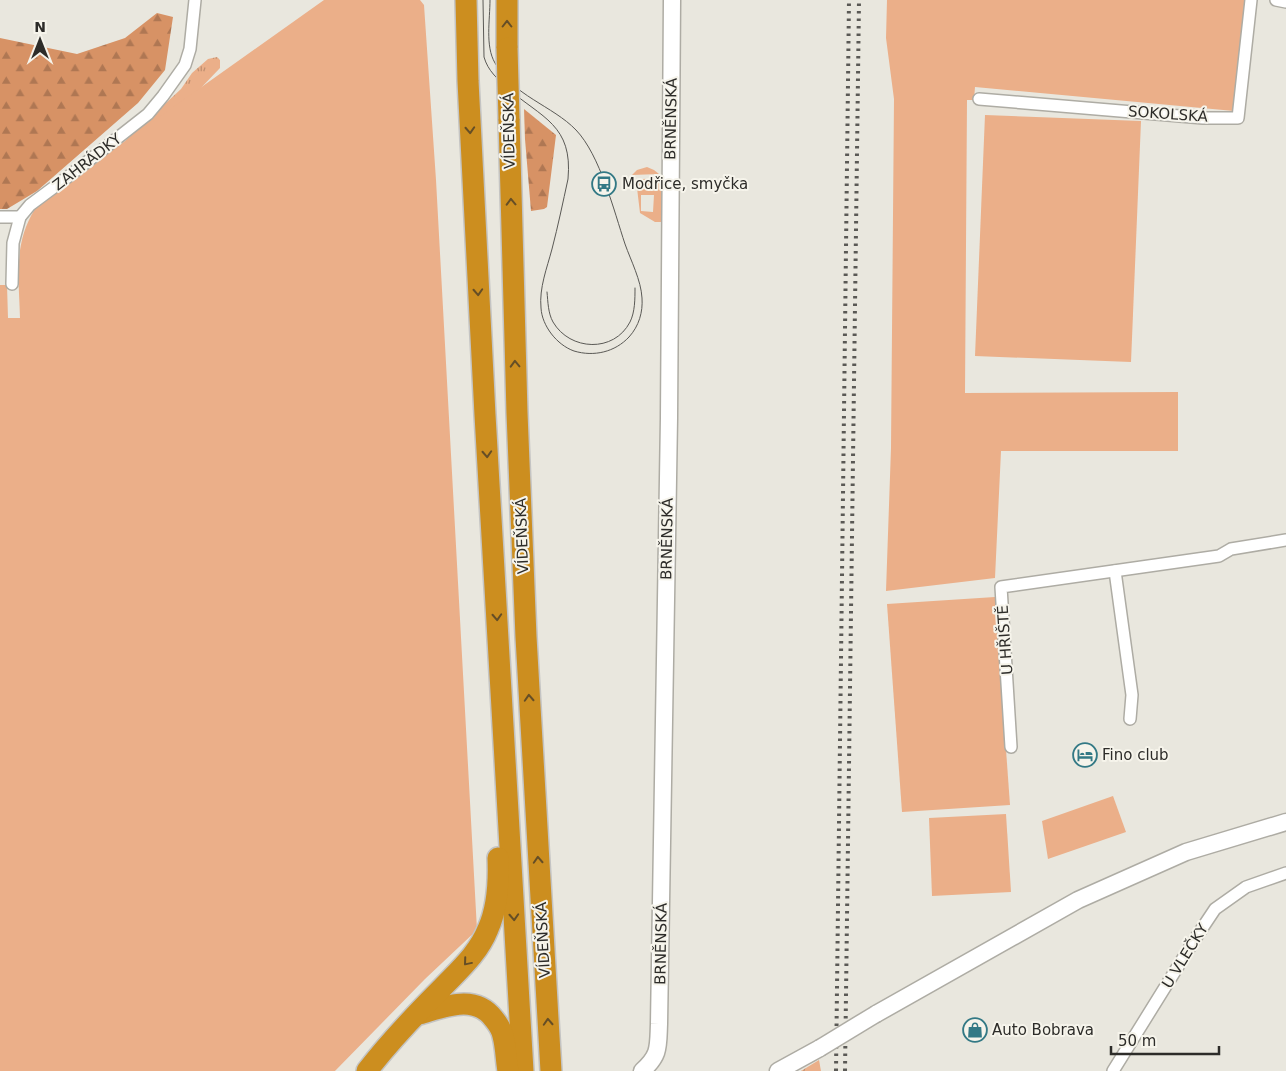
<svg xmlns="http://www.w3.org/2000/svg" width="1286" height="1071" font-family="'DejaVu Sans',sans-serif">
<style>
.grass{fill:url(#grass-tufts)}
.forest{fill:url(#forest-firs)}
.green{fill:#ebaf89;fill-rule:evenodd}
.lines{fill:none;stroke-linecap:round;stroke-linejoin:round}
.street-casing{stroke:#aeaca4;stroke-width:14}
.secondary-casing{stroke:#aeaca4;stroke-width:19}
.highway-casing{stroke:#c4c4c3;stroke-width:24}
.street{stroke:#fff;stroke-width:11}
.secondary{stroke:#fff;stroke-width:16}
.highway{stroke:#cc8e1f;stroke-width:21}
.tram{stroke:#5a5955;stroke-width:1}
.rail{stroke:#5a5955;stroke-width:4;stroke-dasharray:2.5 5;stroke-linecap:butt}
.secondary-bridge-casing{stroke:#aeaca4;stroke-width:19;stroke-linecap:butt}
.highway-bridge-casing{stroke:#c4c4c3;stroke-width:24;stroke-linecap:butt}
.secondary-bridge{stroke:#fff;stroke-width:16}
.highway-bridge{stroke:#cc8e1f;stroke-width:21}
.oneway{stroke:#654e26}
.labels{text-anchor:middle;stroke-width:4;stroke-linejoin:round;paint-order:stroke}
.street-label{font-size:15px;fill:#2d2c29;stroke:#f6f4eb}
.poi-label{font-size:15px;fill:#2d2c29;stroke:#f6f4eb;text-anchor:start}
</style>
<defs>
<pattern id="grass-tufts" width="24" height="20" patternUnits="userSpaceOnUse" patternTransform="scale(1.25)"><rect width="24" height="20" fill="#ebaf89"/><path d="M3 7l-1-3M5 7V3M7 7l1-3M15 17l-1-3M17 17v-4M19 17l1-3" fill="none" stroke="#bf8f70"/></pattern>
<pattern id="forest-firs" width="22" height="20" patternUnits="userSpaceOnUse" patternTransform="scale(1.25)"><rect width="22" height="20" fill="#d79265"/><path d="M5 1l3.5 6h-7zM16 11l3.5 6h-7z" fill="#af7753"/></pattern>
</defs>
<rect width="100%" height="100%" fill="#e9e7de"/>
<g class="grass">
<polygon points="217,57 220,60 220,68 197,92 93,166 92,165 125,141 181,89 192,73 208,59"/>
<polygon points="819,1060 821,1071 801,1071"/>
</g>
<g class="forest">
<polygon points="157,13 173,17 165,70 138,103 37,191 7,209 0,209 0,38 77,54 125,38"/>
<polygon points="524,109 556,135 547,207 544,209 531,211 525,139"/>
</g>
<g class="green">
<path d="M324,0h96l4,5 12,175 41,750 -52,49 -90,92h-335v-786h7l1,33h12c-1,-39 -7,-74 15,-109l106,-79z"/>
<polygon points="887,0 1245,0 1234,111 975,87 974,100 967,100 965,393 1178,392 1178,451 1001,451 995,578 886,591 891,448 894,99 886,38"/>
<polygon points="985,115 1141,121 1131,362 975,356"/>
<polygon points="647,167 654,170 659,174 632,175 637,170"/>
<path d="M661,178l1,2 -1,42h-6l-15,-9 -3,-25 2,-7 4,-2zM641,195h13l-1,17 -12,-1z"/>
<polygon points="995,597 1010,805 902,812 887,604"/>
<polygon points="1113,796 1126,832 1048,859 1042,821"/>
<polygon points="1006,814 1011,892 932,896 929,818"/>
</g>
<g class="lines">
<g class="street-casing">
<g id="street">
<polyline points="1276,0 1286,2"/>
<polyline points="979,99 1203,118 1238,118 1251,0"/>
<polyline points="0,217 20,217"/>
<polyline points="12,284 13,243 20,217 30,205 69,176 148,114 163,96 185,65 190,49 195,0"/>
<polyline points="1115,571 1132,695 1130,719"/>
<polyline points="1011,747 1001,587 1219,556 1231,549 1286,540"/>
<polyline points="1113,1071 1195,939 1215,909 1246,887 1286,873"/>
</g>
</g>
<g class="secondary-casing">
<g id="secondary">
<polyline points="876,1014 1078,900 1186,852 1286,822"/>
<path d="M642,1071c18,-16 16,-24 17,-47l10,-606 3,-418"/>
<polyline points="778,1071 820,1048"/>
</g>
</g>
<g class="highway-casing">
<g id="highway">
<polyline points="466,0 468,81 485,415 523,1071"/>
<polyline points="507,0 507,48"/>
<polyline points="509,119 517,413 526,637 551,1071"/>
<path d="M419,1014c25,-7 56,-21 75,5 4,5 8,11 9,17 3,11 3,24 5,35"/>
<path d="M367,1071c23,-30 48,-56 74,-82 18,-19 37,-35 47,-60 10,-22 11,-47 10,-71"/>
</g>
</g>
<use href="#street" class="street"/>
<use href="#secondary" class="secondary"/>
<use href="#highway" class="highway"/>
<g class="tram">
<path d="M483,0l1,57c4,14 13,21 23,31 35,30 66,37 61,91 -5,23 -10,47 -16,70 -5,19 -13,39 -11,59 1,18 16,37 33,43 20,6 41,1 55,-14 10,-11 14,-25 13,-39 -1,-18 -11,-37 -17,-54 -11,-33 -25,-89 -49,-114 -23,-24 -64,-35 -81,-67 -10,-17 -5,-43 -5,-63"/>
<path d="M547,292c1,10 1,21 6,30 17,29 61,31 77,0 5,-10 5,-23 5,-34"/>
</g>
<g class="rail">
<polyline points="836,1071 849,0"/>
<polyline points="845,1071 859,0"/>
</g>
<g class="secondary-bridge-casing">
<polyline id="secondary-bridge" points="820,1048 876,1014"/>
</g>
<g class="highway-bridge-casing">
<polyline id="highway-bridge" points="507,48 509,119"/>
</g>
<use href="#secondary-bridge" class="secondary-bridge"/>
<use href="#highway-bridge" class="highway-bridge"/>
</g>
<defs><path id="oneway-chevron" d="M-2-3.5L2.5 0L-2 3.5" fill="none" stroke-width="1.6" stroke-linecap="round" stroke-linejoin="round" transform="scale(1.25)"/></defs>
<g class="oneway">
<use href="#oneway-chevron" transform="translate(507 24) rotate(-90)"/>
<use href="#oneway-chevron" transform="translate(470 130) rotate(87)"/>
<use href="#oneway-chevron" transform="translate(511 202) rotate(-92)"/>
<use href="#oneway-chevron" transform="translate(478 292) rotate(87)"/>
<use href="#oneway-chevron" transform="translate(515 364) rotate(-92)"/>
<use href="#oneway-chevron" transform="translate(487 454) rotate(87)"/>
<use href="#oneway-chevron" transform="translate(497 617) rotate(87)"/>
<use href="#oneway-chevron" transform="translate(529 698) rotate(-93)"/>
<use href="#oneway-chevron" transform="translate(538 860) rotate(-93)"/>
<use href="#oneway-chevron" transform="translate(514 917) rotate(87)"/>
<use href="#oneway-chevron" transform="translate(467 962) rotate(130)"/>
<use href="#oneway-chevron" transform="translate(548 1022) rotate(-93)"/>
</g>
<defs>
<g id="bus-ring" transform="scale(1.25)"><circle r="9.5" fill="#f6f4eb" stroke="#337985" stroke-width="1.5"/><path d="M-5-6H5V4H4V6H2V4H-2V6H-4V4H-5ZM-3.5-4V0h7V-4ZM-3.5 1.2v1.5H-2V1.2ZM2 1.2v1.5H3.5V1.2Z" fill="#337985"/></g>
<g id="hotel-ring" transform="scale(1.25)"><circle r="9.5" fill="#f6f4eb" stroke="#337985" stroke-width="1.5"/><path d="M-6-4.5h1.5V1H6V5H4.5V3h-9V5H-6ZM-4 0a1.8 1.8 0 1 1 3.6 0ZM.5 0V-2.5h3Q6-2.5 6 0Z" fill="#337985"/></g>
<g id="shop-ring" transform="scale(1.25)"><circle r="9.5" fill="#f6f4eb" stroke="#337985" stroke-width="1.5"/><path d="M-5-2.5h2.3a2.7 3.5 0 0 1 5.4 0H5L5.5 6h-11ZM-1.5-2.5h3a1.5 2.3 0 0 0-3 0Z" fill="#337985"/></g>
</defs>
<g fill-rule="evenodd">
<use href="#bus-ring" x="604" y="184"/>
<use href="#hotel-ring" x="1085" y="755"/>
<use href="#shop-ring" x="975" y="1030"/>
</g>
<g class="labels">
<g class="street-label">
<text transform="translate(1168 114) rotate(4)" y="5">SOKOLSKÁ</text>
<text transform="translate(671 119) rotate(-89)" y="5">BRNĚNSKÁ</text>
<text transform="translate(509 131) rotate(-91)" y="5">VÍDEŇSKÁ</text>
<text transform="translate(87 162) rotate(-38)" y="5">ZAHRÁDKY</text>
<text transform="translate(522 536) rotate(-92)" y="5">VÍDEŇSKÁ</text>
<text transform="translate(667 539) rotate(-89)" y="5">BRNĚNSKÁ</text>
<text transform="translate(1005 640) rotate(-94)" y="5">U HŘIŠTĚ</text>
<text transform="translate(543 940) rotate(-93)" y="5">VÍDEŇSKÁ</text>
<text transform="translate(661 944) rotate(-89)" y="5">BRNĚNSKÁ</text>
<text transform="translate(1185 956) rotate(-58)" y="5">U VLEČKY</text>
</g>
<g class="poi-label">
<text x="622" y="189">Modřice, smyčka</text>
<text x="1102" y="760">Fino club</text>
<text x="992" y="1035">Auto Bobrava</text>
</g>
</g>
<g transform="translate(40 40)" stroke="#f6f4eb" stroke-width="4" paint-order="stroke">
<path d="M0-4L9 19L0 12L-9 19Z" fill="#2d2c29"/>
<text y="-8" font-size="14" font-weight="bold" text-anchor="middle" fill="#2d2c29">N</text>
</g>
<path d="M1111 1046v8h108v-8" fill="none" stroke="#2d2c29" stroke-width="2.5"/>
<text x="1118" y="1046" font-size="15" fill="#2d2c29" stroke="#f6f4eb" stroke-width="4" paint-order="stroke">50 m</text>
</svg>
